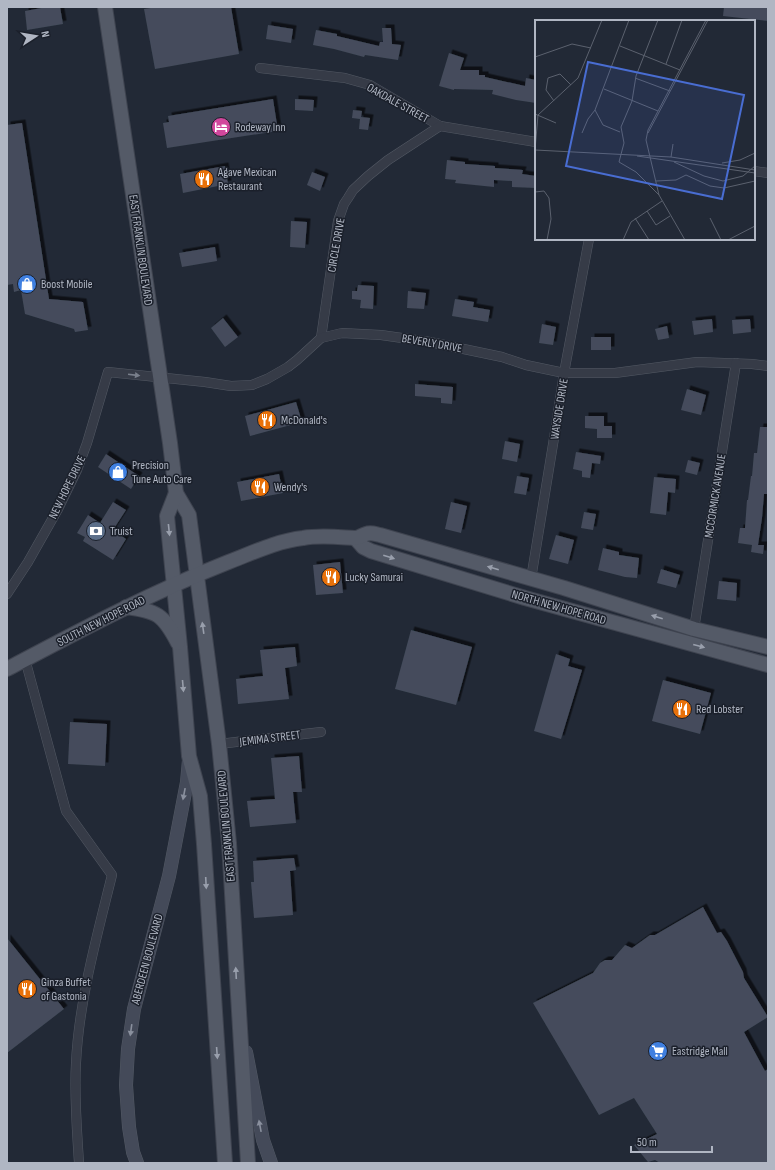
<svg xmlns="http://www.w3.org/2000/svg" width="775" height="1170" font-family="'Sofia Sans Condensed',sans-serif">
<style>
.building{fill:#444c5b;filter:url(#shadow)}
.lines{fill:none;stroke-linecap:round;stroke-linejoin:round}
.street-casing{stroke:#535964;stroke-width:10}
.secondary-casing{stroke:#535964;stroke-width:14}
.primary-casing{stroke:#3f4450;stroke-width:16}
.street{stroke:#363b47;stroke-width:9}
.secondary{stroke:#444a59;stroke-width:13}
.primary{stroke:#545a67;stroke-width:14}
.oneway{fill:#797f8b}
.oneway2{fill:#999fac}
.oneway3{fill:#8a909e}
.labels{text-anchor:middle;stroke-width:3;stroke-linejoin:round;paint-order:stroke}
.street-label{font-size:12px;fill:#b0b6c3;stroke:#1b202b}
.poi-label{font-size:12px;fill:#b0b6c3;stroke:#1b202b;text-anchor:start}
.inset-road{fill:none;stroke:#5b616e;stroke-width:1}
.view{fill:#496dd2;fill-opacity:0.15;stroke:#496dd2;stroke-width:2}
.inset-edge{fill:none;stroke:#b0b6c3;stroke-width:2}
</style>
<defs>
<filter id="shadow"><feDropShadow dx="3.5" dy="-3.5" stdDeviation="0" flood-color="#0009"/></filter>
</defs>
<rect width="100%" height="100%" fill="#222936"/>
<g class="building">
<polygon points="47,7 60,7 63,24 27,30 25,11"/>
<polygon points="157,7 231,7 239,54 155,69 144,9"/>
<polygon points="724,7 768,7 768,21 723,16"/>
<polygon points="268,25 293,29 291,43 266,39"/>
<polygon points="382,28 391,28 392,44 401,45 398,60 365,55 364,57 334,49 313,45 316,30 337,34 337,36 379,46 380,42 383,42"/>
<polygon points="449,53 464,58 460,70 479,70 479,75 485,75 485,77 525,86 526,78 536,80 536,103 516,100 492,94 493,90 454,89 454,90 439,86"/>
<polygon points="273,99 278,131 167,148 163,123 169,122 168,116"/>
<polygon points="295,99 314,100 313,111 295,110"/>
<polygon points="353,110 362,111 361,117 370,118 368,130 359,129 360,119 352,118"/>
<polygon points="22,123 49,299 83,302 88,330 75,332 74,329 25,314 21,290 14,292 13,284 7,285 7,125"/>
<polygon points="447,160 465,162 465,164 495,166 495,168 523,170 522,174 536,176 536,188 512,187 512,181 494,180 494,187 455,183 456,180 445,179"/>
<polygon points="225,166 228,184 183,193 180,174"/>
<polygon points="312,172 325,177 320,191 307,185"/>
<polygon points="291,221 307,222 305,248 290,247"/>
<polygon points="215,247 217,261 182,267 179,253"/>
<polygon points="358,285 374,286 373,309 360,308 361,300 352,299 352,291 357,291"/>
<polygon points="408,291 426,293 424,309 407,308"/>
<polygon points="455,299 474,302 473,307 490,310 488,322 452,316"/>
<polygon points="223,318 238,337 225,347 211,328"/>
<polygon points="712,319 713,332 694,335 692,321"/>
<polygon points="750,319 751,332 733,334 732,320"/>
<polygon points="542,324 556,327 553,345 539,343"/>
<polygon points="667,326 669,338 658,340 655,329"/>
<rect x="591" y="337" width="20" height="13"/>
<polygon points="415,384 453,387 452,404 441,403 441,398 415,396"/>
<polygon points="687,389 706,395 701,415 681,410"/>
<polygon points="296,402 302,422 250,436 245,416"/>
<polygon points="585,416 604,416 604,426 612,426 612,438 597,438 597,429 585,428"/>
<polygon points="760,427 768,427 768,494 764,494 762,518 758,545 764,545 763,554 751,552 752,545 738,543 740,528 745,528 747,500 748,500 751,476 752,476 754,453 757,453"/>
<polygon points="505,441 520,444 517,462 502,459"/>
<polygon points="576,452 601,456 600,464 592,463 590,478 582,477 582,471 573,469"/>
<polygon points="106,454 139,476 131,489 98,467"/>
<polygon points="688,460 700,463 697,475 685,472"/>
<polygon points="279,474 283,493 241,501 237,482"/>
<polygon points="517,476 529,478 526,495 514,493"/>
<polygon points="654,477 676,479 675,493 668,492 666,515 650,513"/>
<polygon points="113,502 126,510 113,530 126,539 113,560 83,541 85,537 77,533 88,515 100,523"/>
<polygon points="451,502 467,506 461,533 445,529"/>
<polygon points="584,512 596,514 593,530 581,528"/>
<polygon points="556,535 574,540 568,564 549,559"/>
<polygon points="603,548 619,552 619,555 639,558 637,578 625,577 598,570"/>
<polygon points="340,562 343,593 316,595 313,565"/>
<polygon points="661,569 680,575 676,588 657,583"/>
<polygon points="719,581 737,583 736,601 717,599"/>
<polygon points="411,630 472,647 456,705 395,689"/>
<polygon points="295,647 297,666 285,668 289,699 238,704 236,679 263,676 260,650"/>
<polygon points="556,654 570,659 568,666 582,670 561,739 534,731"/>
<polygon points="663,680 711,693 700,734 652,721"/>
<polygon points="70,722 107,724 105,766 68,764"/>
<polygon points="299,756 302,792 293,792 296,823 250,827 247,801 275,799 271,758"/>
<polygon points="294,858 296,870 290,871 293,915 254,918 251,882 254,882 253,861"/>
<polygon points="703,907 717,933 721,932 727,941 743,972 744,978 768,1017 744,1032 765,1071 768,1069 768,1163 660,1163 655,1160 648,1162 634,1145 657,1134 634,1098 599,1115 533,1003 593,973 600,963 605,960 612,960 625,945 632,948 650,935 655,935"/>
<polygon points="7,938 64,1009 7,1053"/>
</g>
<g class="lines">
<g class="street-casing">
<g id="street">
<polyline points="260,68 345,78 370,85 440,126 536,142"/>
<polyline points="754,171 768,173"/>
<polyline points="321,338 338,221 344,204 348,198 353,190 368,176 388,160 440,126"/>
<polyline points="531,579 555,432 564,373 589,239"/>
<polyline points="7,594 28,562 58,509 77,470 87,443 108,372 205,382 231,386 252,385 267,379 288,367 297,360 321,338 342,333 381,335 430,342 502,357 526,365 564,373 615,373 697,362 752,364 768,366"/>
<polyline points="694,629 736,363"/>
<path d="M25,659l41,152 46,64c-15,61 -33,125 -36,188 -2,33 1,67 3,100"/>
<polyline points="219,744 321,732"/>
</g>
</g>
<g class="secondary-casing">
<g id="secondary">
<polyline points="246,1052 263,1140 271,1163"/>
<polyline points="137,1163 133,1152 129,1127 126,1085 128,1049 134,1009 169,876 187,782 189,760"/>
</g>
</g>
<g class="primary-casing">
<g id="primary">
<polyline points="105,7 170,443 176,493 189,515 219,744 229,843 248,1163"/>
<polyline points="176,493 167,516 180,647 189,756 200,796 204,844 225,1163"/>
<polyline points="356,539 363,547 371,551 525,598 768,665"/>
<path d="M126,607c31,4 37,7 52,36"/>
<path d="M7,669c72,-38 143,-76 219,-106 24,-9 50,-22 77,-25 17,-3 34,-1 52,0 4,0 7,-3 11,-4 5,-2 9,0 14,1l184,53 130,41 74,18"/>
</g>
</g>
<use href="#street" class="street"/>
<use href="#secondary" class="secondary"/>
<use href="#primary" class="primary"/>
</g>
<defs><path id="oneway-solid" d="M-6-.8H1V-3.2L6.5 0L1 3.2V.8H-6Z"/></defs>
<use class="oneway" href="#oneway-solid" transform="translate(134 375) rotate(7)"/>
<g class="oneway2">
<use href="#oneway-solid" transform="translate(169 530) rotate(84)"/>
<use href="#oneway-solid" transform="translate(389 557) rotate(17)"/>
<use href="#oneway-solid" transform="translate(493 568) rotate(-164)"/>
<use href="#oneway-solid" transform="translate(657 617) rotate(-163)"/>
<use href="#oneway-solid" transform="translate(203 628) rotate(-98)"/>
<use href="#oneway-solid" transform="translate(699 646) rotate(15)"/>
<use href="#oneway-solid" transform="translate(183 686) rotate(85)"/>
<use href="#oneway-solid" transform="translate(206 883) rotate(87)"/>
<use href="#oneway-solid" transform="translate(236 973) rotate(-93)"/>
<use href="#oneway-solid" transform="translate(217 1053) rotate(86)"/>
</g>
<g class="oneway3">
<use href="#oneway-solid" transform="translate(184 794) rotate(101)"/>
<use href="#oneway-solid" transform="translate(131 1030) rotate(98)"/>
<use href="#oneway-solid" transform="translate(260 1126) rotate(-101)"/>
</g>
<defs>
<g id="hotel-disc" transform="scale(1)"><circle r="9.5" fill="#d1479c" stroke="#1b202b"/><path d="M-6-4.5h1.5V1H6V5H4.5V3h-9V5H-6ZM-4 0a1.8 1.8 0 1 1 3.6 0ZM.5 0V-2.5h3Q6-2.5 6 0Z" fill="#fff"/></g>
<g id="restaurant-disc" transform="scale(1)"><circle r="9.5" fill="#e8710a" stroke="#1b202b"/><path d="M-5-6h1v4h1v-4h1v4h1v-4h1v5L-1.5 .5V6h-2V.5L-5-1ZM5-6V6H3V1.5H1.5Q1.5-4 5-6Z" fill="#fff"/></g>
<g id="shop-disc" transform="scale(1)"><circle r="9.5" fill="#3f7fe0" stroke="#1b202b"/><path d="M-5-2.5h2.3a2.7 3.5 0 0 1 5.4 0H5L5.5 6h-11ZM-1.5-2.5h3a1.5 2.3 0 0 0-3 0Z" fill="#fff"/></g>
<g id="bank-disc" transform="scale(1)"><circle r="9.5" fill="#5c6f8a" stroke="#1b202b"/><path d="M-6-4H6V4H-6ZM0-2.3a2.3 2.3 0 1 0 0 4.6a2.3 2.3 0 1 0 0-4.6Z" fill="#fff"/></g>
<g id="supermarket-disc" transform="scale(1)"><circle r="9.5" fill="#3f7fe0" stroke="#1b202b"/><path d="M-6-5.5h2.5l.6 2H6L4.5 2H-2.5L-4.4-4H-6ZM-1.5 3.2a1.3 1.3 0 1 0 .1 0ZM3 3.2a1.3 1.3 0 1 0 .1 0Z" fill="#fff"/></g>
</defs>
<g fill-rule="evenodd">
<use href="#hotel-disc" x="221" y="127"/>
<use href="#restaurant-disc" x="204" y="179"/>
<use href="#shop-disc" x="27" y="284"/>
<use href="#restaurant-disc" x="267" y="420"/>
<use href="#shop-disc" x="118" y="472"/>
<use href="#restaurant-disc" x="260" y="487"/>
<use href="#bank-disc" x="96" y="531"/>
<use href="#restaurant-disc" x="331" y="577"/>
<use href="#restaurant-disc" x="682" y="709"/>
<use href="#restaurant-disc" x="27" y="989"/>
<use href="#supermarket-disc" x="658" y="1051"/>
</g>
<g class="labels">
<g class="street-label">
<text transform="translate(398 103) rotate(29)" y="4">OAKDALE STREET</text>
<text transform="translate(336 245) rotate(-80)" y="4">CIRCLE DRIVE</text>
<text transform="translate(141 250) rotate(82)" y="4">EAST FRANKLIN BOULEVARD</text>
<text transform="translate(432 343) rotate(10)" y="4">BEVERLY DRIVE</text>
<text transform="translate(559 409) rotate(-81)" y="4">WAYSIDE DRIVE</text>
<text transform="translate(67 487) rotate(-64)" y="4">NEW HOPE DRIVE</text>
<text transform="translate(715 496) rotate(-81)" y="4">MCCORMICK AVENUE</text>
<text transform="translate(559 607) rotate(16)" y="4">NORTH NEW HOPE ROAD</text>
<text transform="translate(101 621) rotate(-27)" y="4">SOUTH NEW HOPE ROAD</text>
<text transform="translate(270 738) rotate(-7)" y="4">JEMIMA STREET</text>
<text transform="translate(226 826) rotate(-95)" y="4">EAST FRANKLIN BOULEVARD</text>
<text transform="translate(147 959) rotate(-75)" y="4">ABERDEEN BOULEVARD</text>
</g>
<g class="poi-label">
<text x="235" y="131">Rodeway Inn</text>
<text x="218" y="176">Agave Mexican<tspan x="218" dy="14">Restaurant</tspan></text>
<text x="41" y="288">Boost Mobile</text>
<text x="281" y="424">McDonald's</text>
<text x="132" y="469">Precision<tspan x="132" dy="14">Tune Auto Care</tspan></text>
<text x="274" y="491">Wendy's</text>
<text x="110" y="535">Truist</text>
<text x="345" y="581">Lucky Samurai</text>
<text x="696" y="713">Red Lobster</text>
<text x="41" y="986">Ginza Buffet<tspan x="41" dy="14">of Gastonia</tspan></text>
<text x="672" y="1055">Eastridge Mall</text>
</g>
</g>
<g transform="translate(535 20)">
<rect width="220" height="220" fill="#222936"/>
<path class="inset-road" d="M123,0l-22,56 -4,25 -11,26 3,16 -5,19 17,10 23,23M85,26l60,24M0,37l37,-13 19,4M131,44l16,-44M100,58l35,13M69,69l54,22M19,81l-8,-11 2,-12 12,-4 11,11M60,90l8,15 17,7M0,94l21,9M3,95l40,-37 24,-58M47,113l6,-14 7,-9 34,-90M113,113l60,-113M0,130l3,-35M0,130l136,7 84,13M102,136l118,17M136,137l2,-13M139,142l30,14 19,5 20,-5 12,-10M187,143l18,-3 15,-7M121,161l20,-1 10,-5 24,11 14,2 31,-7M0,172l9,-1 5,7 2,21 -4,21M112,191l9,14 14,-9M100,198l14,22M175,198l11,22M88,220l8,-18 31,-21M150,220l-26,-45 -13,-55 2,-10 58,-110M193,220l27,-14"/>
<path class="view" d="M53,42l156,33 -22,104 -156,-33z"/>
<rect width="220" height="220" class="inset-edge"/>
</g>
<rect width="775" height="1170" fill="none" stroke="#b0b6c3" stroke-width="16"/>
<g transform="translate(36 36) rotate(78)" stroke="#1b202b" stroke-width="3" paint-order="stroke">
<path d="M0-3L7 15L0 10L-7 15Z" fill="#b0b6c3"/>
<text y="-6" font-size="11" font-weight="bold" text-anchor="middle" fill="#b0b6c3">N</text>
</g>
<path d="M631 1146v6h81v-6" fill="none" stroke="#b0b6c3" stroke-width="2"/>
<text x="637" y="1146" font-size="12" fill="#b0b6c3" stroke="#1b202b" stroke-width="3" paint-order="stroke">50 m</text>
</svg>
